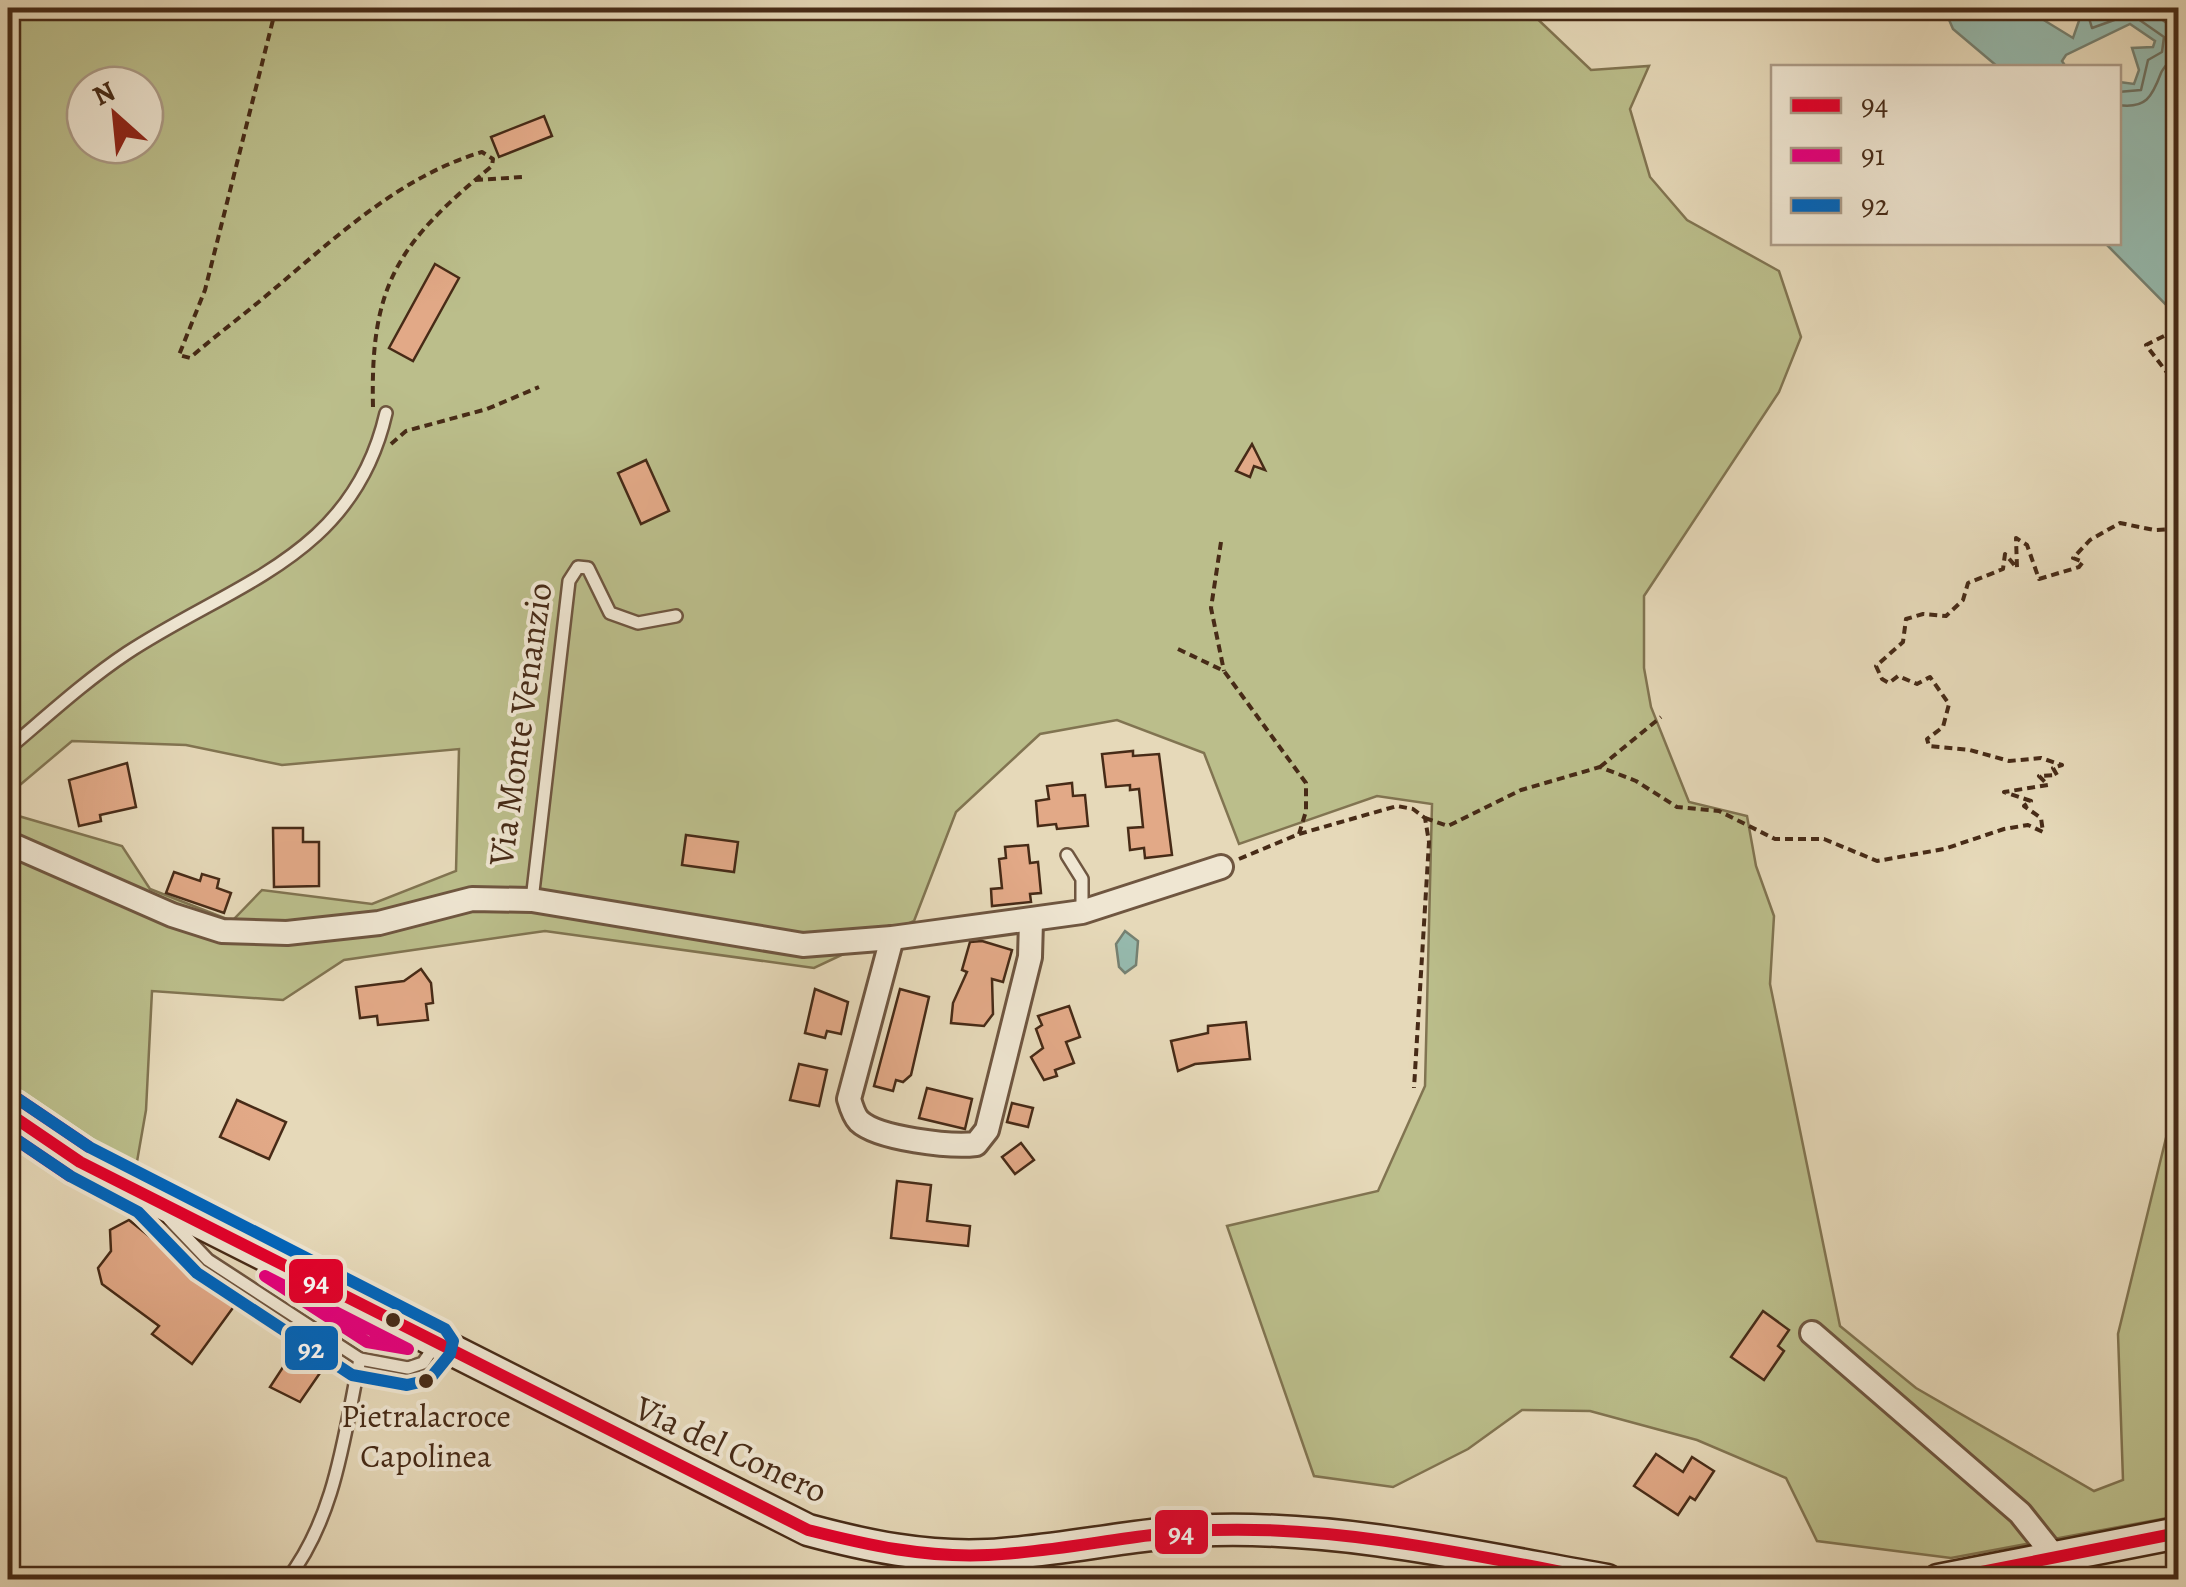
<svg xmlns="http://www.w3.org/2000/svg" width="2186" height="1587" font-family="Alegreya,serif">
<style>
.green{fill:#bbbe8b;stroke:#817451;stroke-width:2.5;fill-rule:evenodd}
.water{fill:#96baae;stroke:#768172;stroke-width:2.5}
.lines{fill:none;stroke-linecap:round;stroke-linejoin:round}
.shore{stroke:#6e7262;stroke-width:2.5}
.building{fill:#e2a987;stroke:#472b17;stroke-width:2.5}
.service-casing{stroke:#6f5640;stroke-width:16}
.minor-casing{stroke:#6f5640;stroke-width:28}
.secondary-casing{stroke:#472b17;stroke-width:35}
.path{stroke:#472b17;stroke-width:4;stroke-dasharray:8 5;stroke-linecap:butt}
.service{stroke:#efe6d2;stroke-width:11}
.minor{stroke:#efe6d2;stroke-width:22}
.secondary{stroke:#efe6d2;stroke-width:30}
.bus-1-casing{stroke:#efe6d2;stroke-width:20}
.bus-2-casing{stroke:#efe6d2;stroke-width:20}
.bus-3-casing{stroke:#efe6d2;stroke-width:20}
.bus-1{stroke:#e4002b;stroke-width:12}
.bus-2{stroke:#e5007d;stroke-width:12}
.bus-3{stroke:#0065bd;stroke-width:12}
.bus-dot{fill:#472b17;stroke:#efe6d2;stroke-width:4}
.labels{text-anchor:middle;stroke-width:8;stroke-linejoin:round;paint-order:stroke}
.bus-label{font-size:32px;fill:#472b17;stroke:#efe6d2}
.street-label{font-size:35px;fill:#472b17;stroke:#efe6d2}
.line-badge{stroke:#efe6d2;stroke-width:4}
.badge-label{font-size:28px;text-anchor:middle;font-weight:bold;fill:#fff}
</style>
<rect width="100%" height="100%" fill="#e6d9b9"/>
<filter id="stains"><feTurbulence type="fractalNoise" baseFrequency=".002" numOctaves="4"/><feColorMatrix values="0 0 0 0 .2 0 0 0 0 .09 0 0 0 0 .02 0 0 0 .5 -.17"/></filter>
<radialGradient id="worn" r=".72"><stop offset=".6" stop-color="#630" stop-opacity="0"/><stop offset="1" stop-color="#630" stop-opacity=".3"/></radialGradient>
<path class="green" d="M8,8h1518l65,62 58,-4 -19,43 20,68 37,43 92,51 22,66 -22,55 -135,204v72l7,39 38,95 58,14 9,50 18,50 -4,68 70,342 76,62 178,103 29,-11 -5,-146 60,-245v427l-227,42 -134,-17 -31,-63 -89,-38 -107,-29 -68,-1 -54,39 -75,38 -79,-11 -87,-250 151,-35 47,-105 7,-282 -55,-8 -138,48 -35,-91 -87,-33 -77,14 -84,78 -42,109 -100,47 -269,-37 -201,29 -61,40 -131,-9 -6,119 -11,63 -127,-85v-275l114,33 28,43 82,32 30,-31 110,14 84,-33 3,-122 -177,16 -96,-20 -114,-4 -64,54zM85,85h60v60h-60z"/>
<g class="water">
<polygon points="1944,8 2024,8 2073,38 2080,18 2074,8 2178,8 2178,317 2105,243 2118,242 2119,82 2134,84 2139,70 2132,48 2153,47 2155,41 2130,24 2066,55 2062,61 2066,67 1998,67 1953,29"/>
<polygon points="1125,931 1138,941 1136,965 1125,973 1119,967 1116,944"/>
</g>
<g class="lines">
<g class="shore">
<polyline points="2086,8 2092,28 2131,14 2164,37 2162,52 2148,60 2141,90 2118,92"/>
<path d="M2118,105c28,4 34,-8 43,-32 3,-7 10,-12 14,-20l-2,-25 -26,-20"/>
</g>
</g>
<g class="building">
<polygon points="544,116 552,136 499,157 491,137"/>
<polygon points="435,264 459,278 413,361 389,348"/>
<polygon points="1252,444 1265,470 1254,466 1250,477 1236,471"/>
<polygon points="646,460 669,511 641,524 618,473"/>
<polygon points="1133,751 1133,756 1159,754 1172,855 1145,858 1144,848 1130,850 1128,828 1143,827 1139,789 1130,790 1130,785 1106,787 1102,754"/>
<polygon points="127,763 136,807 100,815 101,821 79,826 69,780"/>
<polygon points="1072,783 1073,796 1085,795 1088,826 1057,829 1056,824 1038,826 1036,801 1049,799 1047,786"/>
<polygon points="273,828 303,828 303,842 319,842 319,886 274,887"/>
<polygon points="686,835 738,842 734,872 682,865"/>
<polygon points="1028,845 1030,863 1038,862 1041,893 1030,894 1031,902 992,906 991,889 1002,888 999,859 1006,858 1005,847"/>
<polygon points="174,872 200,881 202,874 219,879 217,888 231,893 224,913 166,893"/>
<polygon points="982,941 1012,950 1003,982 992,979 993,1014 984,1026 951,1023 953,1003 967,972 962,970 970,942"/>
<polygon points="421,969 431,983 433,1003 426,1004 428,1020 378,1025 377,1016 360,1018 356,987 404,981"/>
<polygon points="815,989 848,1002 841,1034 827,1031 825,1038 805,1033"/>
<polygon points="900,989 929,997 911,1075 903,1082 896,1080 893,1091 874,1086"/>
<polygon points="1069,1006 1080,1037 1066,1042 1074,1063 1055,1070 1057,1076 1044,1080 1031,1057 1043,1048 1036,1029 1042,1025 1038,1016"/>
<polygon points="1246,1022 1250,1059 1195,1064 1178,1071 1171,1041 1208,1033 1208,1026"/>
<polygon points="799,1064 827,1070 819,1106 790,1100"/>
<polygon points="927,1088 972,1099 965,1129 919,1118"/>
<polygon points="237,1100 286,1122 269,1159 220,1137"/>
<polygon points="1012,1103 1033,1108 1028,1127 1007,1122"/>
<polygon points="1021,1143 1034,1160 1015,1174 1002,1157"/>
<polygon points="897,1181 931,1185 927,1221 970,1226 968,1246 891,1238"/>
<polygon points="129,1220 235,1305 192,1364 152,1334 159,1326 102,1284 98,1268 111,1251 110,1230"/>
<polygon points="1763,1311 1789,1330 1778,1346 1784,1351 1764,1380 1731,1357"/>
<polygon points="297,1354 322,1370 300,1402 270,1387 287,1361 291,1364"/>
<polygon points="1656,1454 1683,1472 1692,1457 1714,1471 1695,1500 1690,1497 1678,1515 1634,1486"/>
</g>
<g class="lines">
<g class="service-casing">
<g id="service">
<path d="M8,749c38,-32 77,-68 119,-96 108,-71 226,-96 259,-240"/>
<polyline points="1067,855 1082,879 1082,912"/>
<polyline points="532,900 569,581 578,567 588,568 610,613 638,623 676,616"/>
<polyline points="169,1219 208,1260 360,1359 408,1368 423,1363 436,1344"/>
<path d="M287,1580c49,-64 57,-145 73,-221"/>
</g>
</g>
<g class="minor-casing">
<g id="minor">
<polyline points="8,843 172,915 222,931 287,933 379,923 472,899 532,900 803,945 892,938 1082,912 1221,867"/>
<path d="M892,938l-43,161c2,7 5,17 10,22 19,18 92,26 117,23l11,-14 43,-173 1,-36"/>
<polyline points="1812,1333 2020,1513 2055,1557"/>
</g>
</g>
<g class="secondary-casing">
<g id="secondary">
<path d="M8,1113l72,49 728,368c59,16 118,28 180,25 75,-4 151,-23 227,-25 132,-3 262,27 392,50"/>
<polyline points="1938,1580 2178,1533"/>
</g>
</g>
<g class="path">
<path d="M276,8l-71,282 -26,65 11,3c25,-22 51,-41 77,-63 66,-55 131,-118 215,-143l11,7 -1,7c-94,77 -122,118 -119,241"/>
<polyline points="475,180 523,177"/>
<polyline points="2164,336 2146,345 2178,387"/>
<polyline points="391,444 406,431 487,409 539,387"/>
<polyline points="1221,542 1211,608 1224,671"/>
<polyline points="1178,649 1224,671 1306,783 1306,811 1299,834"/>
<polyline points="1600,767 1661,717"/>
<polyline points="1425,818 1448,826 1521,790 1600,767 1636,781 1677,807 1719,811 1775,839 1824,839 1877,861 1944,849 2004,829 2028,825 2043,832 2041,818 2024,806 2031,801 2004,792 2048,785 2039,776 2057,775 2053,768 2062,765 2041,758 2009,761 1970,750 1929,746 1927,739 1943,727 1949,704 1930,677 1917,684 1898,676 1889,683 1882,679 1876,666 1903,642 1906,619 1923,614 1946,616 1963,600 1968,583 2003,569 2005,554 2017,568 2016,538 2027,545 2039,579 2079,567 2083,562 2073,558 2090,540 2120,523 2154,530 2178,529"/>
<polyline points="1239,859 1299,834 1397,806 1413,809 1425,818 1429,842 1414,1088"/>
</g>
<use href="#service" class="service"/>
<use href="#minor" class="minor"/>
<use href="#secondary" class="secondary"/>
<g class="bus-1-casing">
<g id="bus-1">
<path d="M8,1113l72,49 728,368c59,15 118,28 180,25 75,-3 150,-23 226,-25 131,-4 262,26 390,50"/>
<polyline points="1941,1580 2178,1533"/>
</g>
</g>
<g class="bus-2-casing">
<g id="bus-2">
<polyline points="18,1099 89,1147"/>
<polyline points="8,1134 70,1176"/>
<polygon points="265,1276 408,1349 367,1342"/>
</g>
</g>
<g class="bus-3-casing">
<polyline id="bus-3" points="8,1134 70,1176 138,1212 197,1273 352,1375 407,1385 429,1380 450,1354 453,1341 445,1329 89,1147 18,1099"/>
</g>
<use href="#bus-1" class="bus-1"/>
<use href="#bus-2" class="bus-2"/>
<use href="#bus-3" class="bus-3"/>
</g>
<g class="bus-dot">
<circle cx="393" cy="1320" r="9"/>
<circle cx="426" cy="1381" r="9"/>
</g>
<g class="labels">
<g class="bus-label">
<text x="426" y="1427">Pietralacroce<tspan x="426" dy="40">Capolinea</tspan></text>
</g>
<g class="street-label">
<text transform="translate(520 724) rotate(-82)" y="12">Via Monte Venanzio</text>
<text transform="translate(731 1449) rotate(25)" y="12">Via del Conero</text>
</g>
</g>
<g class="line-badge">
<rect x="287" y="1257" width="58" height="48" rx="10" fill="#e4002b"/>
<rect x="283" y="1324" width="57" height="48" rx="10" fill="#0065bd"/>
<rect x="1153" y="1508" width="57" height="48" rx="10" fill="#e4002b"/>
</g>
<g class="badge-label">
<text x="316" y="1291">94</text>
<text x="311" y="1358">92</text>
<text x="1181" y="1542">94</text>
</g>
<rect width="2186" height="1587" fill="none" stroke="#e6d9b9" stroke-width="40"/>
<rect x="10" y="10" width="2166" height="1567" fill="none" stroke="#472b17" stroke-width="5"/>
<rect x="20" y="20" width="2146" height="1547" fill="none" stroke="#472b17" stroke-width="2.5"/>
<rect x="1771" y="65" width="350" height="180" fill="#efe6d2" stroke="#ac9b87" stroke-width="2.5"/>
<rect x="1791" y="98" width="50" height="15" fill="#e4002b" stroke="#ac9b87" stroke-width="2.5"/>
<text x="1861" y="115" font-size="30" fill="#472b17">94</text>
<rect x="1791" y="148" width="50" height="15" fill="#e5007d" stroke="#ac9b87" stroke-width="2.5"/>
<text x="1861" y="165" font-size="30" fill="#472b17">91</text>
<rect x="1791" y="198" width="50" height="15" fill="#0065bd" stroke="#ac9b87" stroke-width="2.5"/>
<text x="1861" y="215" font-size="30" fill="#472b17">92</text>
<g transform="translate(115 115) rotate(333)"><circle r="48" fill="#efe6d2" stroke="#ac9b87" stroke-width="2.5"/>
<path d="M0-8L18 38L0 25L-18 38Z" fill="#8f2418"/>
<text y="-15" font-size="28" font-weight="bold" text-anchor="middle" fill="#472b17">N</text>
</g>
<rect width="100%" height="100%" filter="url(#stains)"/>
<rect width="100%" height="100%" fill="url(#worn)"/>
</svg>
